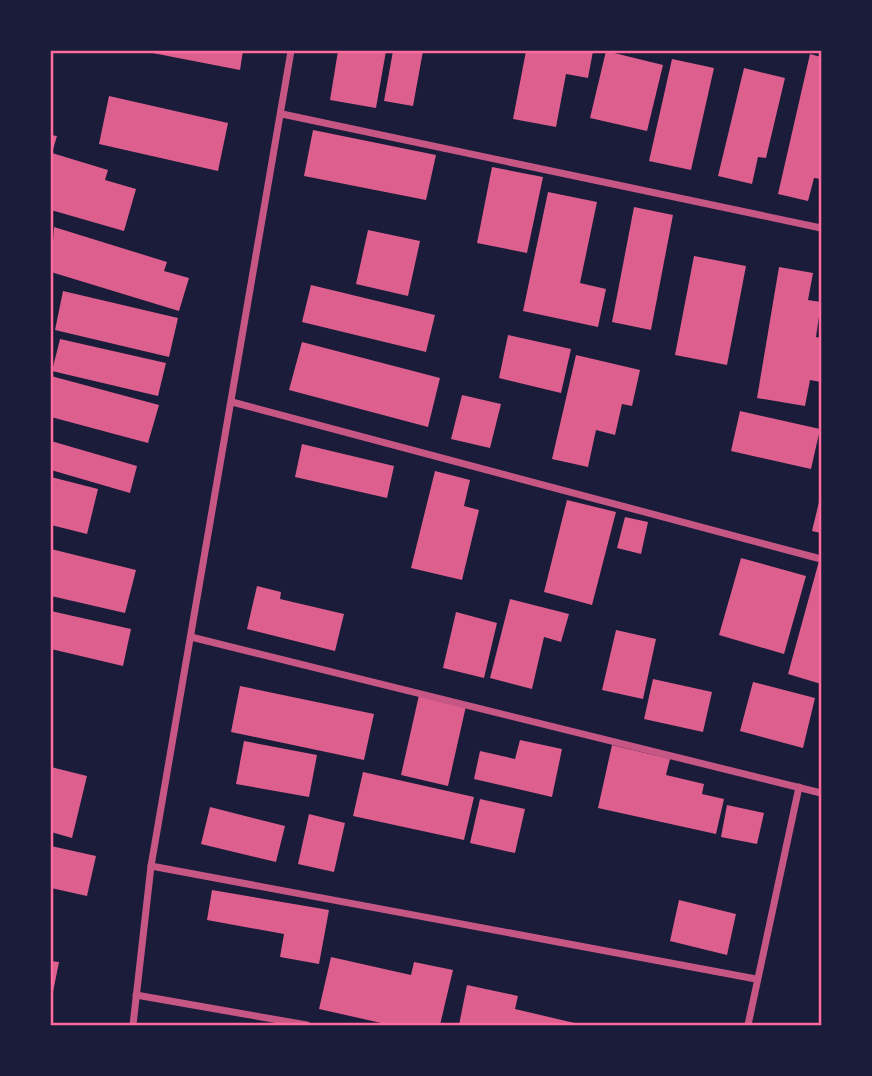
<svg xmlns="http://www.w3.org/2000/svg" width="872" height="1076" font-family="'DM Sans',sans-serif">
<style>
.building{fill:#dd5f8e}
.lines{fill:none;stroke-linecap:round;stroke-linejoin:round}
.minor{stroke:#c65784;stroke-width:7}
.neatline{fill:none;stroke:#ff6b9d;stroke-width:2.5}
</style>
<rect width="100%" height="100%" fill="#1b1b3a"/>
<g class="building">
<polygon points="142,51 243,51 240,70"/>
<polygon points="338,51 386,51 376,108 330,100"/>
<polygon points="393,51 423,51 413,106 384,101"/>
<polygon points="526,51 593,51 588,78 566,74 556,127 513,119"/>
<polygon points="606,51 663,65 647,131 590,118"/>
<polygon points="810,54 821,57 821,179 814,178 808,201 778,194"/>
<polygon points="672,59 714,68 691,170 649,161"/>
<polygon points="744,68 785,78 766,158 758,157 752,184 718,176"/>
<polygon points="109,96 228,123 218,171 99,144"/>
<polygon points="313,130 436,155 426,200 304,176"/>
<polygon points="51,135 57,136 52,153 108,170 105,180 136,189 124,231 51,210"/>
<polygon points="492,167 543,177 527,253 477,243"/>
<polygon points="548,192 597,202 580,283 606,289 598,327 523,311"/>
<polygon points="634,207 673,215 651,330 612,322"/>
<polygon points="54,227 167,262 164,271 189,278 179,311 51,272"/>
<polygon points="368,230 420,241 408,296 356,284"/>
<polygon points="694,256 746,266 727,365 675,355"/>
<polygon points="779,267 813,273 808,300 821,302 816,337 821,338 821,382 810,380 805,406 757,398"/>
<polygon points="311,285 435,315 426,352 302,322"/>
<polygon points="63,291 178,318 169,357 55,330"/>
<polygon points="508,335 571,349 561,393 499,378"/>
<polygon points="60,339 166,363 158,396 52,371"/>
<polygon points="302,342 440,378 428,427 289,390"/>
<polygon points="576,355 640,370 632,406 622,404 615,435 596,430 588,467 552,459"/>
<polygon points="51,376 159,405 148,443 51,417"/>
<polygon points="462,395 501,404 490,448 451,439"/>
<polygon points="740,411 820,429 811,469 731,451"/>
<polygon points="51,441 137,466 130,493 51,470"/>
<polygon points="302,444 394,466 387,498 295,477"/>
<polygon points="435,471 470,480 464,506 479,510 462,580 411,568"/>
<polygon points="51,477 98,489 87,534 51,525"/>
<polygon points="820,498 821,498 821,533 812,531"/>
<polygon points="567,500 616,512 592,605 544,592"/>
<polygon points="625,517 648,522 641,554 617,548"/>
<polygon points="51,549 136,570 125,613 51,596"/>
<polygon points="741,558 806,576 784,654 719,635"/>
<polygon points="819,561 821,561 821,684 788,674"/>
<polygon points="257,586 281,592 280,599 344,614 335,651 247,629"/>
<polygon points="510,599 569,614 561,642 544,637 532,689 490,678"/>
<polygon points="51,611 131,629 123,666 51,649"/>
<polygon points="456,612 497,623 484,678 443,668"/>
<polygon points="616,630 656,639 643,699 602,690"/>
<polygon points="653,679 712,692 703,732 644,719"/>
<polygon points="753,682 815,698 803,748 740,731"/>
<polygon points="240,686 374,714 364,760 231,732"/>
<polygon points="419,695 466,706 448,786 401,775"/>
<polygon points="520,740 562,749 552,797 474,779 480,751 515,759"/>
<polygon points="244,741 317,755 309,797 236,784"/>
<polygon points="612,745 670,759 666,775 704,784 702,794 724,799 716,834 598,808"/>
<polygon points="51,767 87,776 72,838 51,832"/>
<polygon points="363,772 474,797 464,840 353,816"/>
<polygon points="480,799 525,809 515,853 470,843"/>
<polygon points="727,805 764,813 757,844 721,837"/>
<polygon points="210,807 285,826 276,862 201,844"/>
<polygon points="309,814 345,823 334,872 298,864"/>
<polygon points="51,846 96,856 87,896 51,888"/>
<polygon points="212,890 329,910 319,964 280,957 284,934 207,920"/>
<polygon points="679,900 736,914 727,955 670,941"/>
<polygon points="331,957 411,975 414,962 453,970 440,1025 390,1025 319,1009"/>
<polygon points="51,961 59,962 52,997 51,997"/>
<polygon points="467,985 518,996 515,1009 583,1025 459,1025"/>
</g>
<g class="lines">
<g class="minor">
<polyline points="282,114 821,228"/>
<polyline points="232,402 821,559"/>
<polyline points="191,637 821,793"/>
<polyline points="151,866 756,979"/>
<polyline points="136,995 307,1025"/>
<polyline points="133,1025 151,866 291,51"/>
<polyline points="748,1025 799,787"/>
</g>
</g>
<rect width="872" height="1076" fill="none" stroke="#1b1b3a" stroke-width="105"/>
<rect x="52" y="52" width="768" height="972" class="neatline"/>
</svg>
